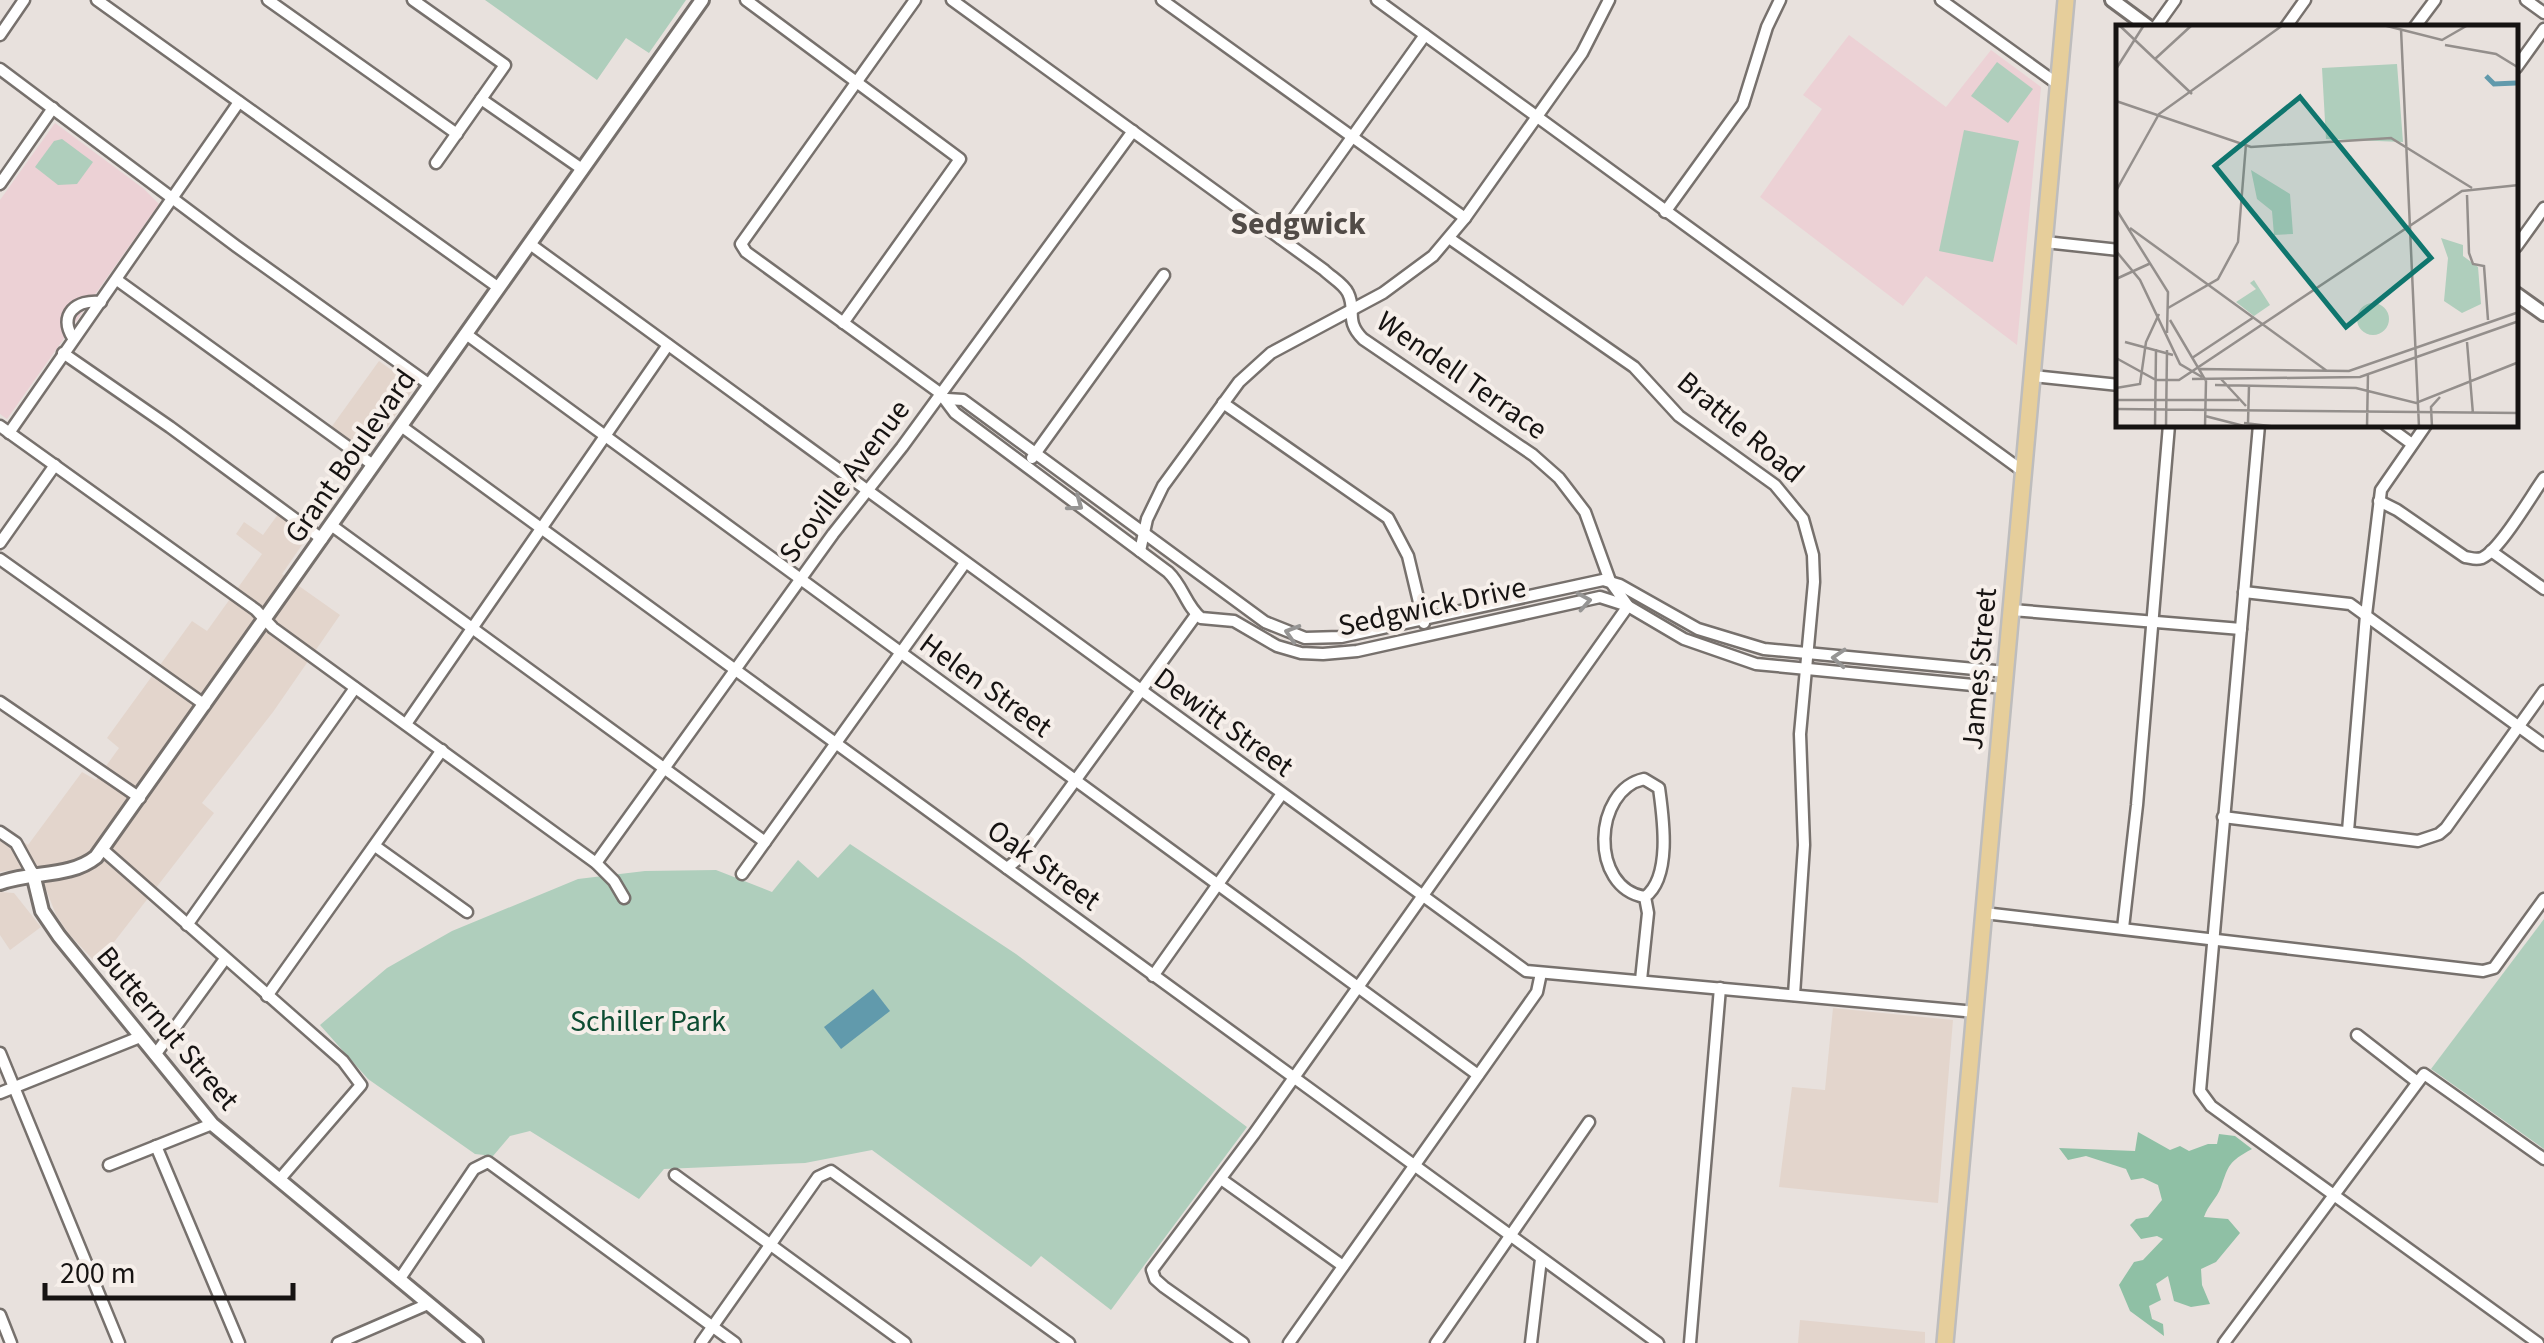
<svg xmlns="http://www.w3.org/2000/svg" width="2544" height="1343" font-family="'Source Sans 3',sans-serif">
<style>
.built{fill:#e3d5cc}
.education{fill:#ecd1d5}
.green{fill:#afcebc}
.forest{fill:#8fc0a5}
.water{fill:#619aac}
.lines{fill:none;stroke-linecap:round;stroke-linejoin:round}
.minor-casing{stroke:#77716d;stroke-width:15}
.tertiary-casing{stroke:#77716d;stroke-width:18}
.primary-casing{stroke:#bebdbd;stroke-width:20}
.minor{stroke:#fff;stroke-width:10}
.tertiary{stroke:#fff;stroke-width:12}
.primary{stroke:#e6ce9b;stroke-width:15}
.oneway{stroke:#969594}
.labels{text-anchor:middle;stroke-width:8;stroke-linejoin:round;paint-order:stroke}
.street-label{font-size:30px;fill:#161312;stroke:#f6efea}
.park-label{font-size:30px;fill:#0d4c32;stroke:#f6efea}
.neighbourhood-label{font-size:32px;font-weight:bold;fill:#514b47;stroke:#f6efea}
.inset-river{fill:none;stroke:#619aac;stroke-width:5}
.inset-road{fill:none;stroke:#948f8c;stroke-width:2.5}
.view{fill:#0f766e;fill-opacity:0.15;stroke:#0f766e;stroke-width:5}
.inset-edge{fill:none;stroke:#161312;stroke-width:5}
</style>
<rect width="100%" height="100%" fill="#e8e1dd"/>
<g class="built">
<polygon points="379,361 415,387 367,456 330,429"/>
<polygon points="284,506 315,526 282,574 340,615 273,712 202,803 214,813 97,964 69,934 56,915 37,866 0,872 0,825 28,845 82,772 96,780 119,748 107,738 192,621 207,631 262,554 236,534 244,522 263,535"/>
<polygon points="0,892 14,893 41,927 10,950 0,935"/>
<polygon points="1833,1008 1953,1020 1938,1203 1779,1187 1792,1087 1825,1090"/>
<polygon points="1800,1320 1925,1332 1925,1343 1798,1343"/>
</g>
<g class="education">
<polygon points="1849,35 1946,107 1991,50 2041,87 2017,345 1926,276 1903,306 1760,197 1822,109 1803,95"/>
<polygon points="55,123 144,189 159,204 7,419 0,414 0,200"/>
</g>
<g class="green">
<polygon points="485,0 686,0 649,53 626,38 597,80"/>
<polygon points="1997,62 2033,89 2008,123 1971,96"/>
<polygon points="1964,130 2019,141 1993,262 1939,251"/>
<polygon points="62,139 93,162 77,184 58,185 35,167 54,141"/>
<polygon points="850,844 1016,954 1247,1127 1111,1310 1041,1256 1031,1267 872,1150 805,1163 664,1169 639,1199 530,1131 510,1136 493,1156 475,1154 368,1079 320,1025 387,968 452,931 578,879 645,871 716,870 772,892 798,860 818,878"/>
<polygon points="2544,919 2544,1149 2431,1069"/>
</g>
<path class="forest" d="M2138,1132l32,18 10,-4 9,5 19,-7h9l2,-10 16,2 17,13c-24,13 -23,16 -31,38 -4,11 -13,18 -17,30l24,2 12,14 -24,29 -15,7 1,16 8,19 -19,3 -17,-6 -6,-25 -12,8 5,16 -12,6 3,13 11,5 1,12 -34,-25 -11,-26 15,-23 9,-2 20,-21 -6,-3 -16,3 -11,-14 6,-6 12,-2 14,-17 -4,-15 -15,-7 -12,2 -5,-11 -40,-13 -18,4 -9,-12 76,3z"/>
<polygon class="water" points="873,989 890,1011 841,1049 824,1027"/>
<g class="lines">
<g class="minor-casing">
<g id="minor">
<polyline points="97,0 499,288"/>
<polyline points="268,0 457,134"/>
<polyline points="413,0 505,65 436,163"/>
<polyline points="746,0 960,159 843,323"/>
<path d="M915,0l-174,244 5,8 194,141 15,20 213,159c15,14 18,34 33,46l33,3 43,25 24,7 22,1 34,-3 243,-54 28,9 56,33 72,25 248,24"/>
<path d="M952,0l372,270c7,7 20,14 24,23 9,18 -4,27 15,46l170,116 26,23 26,34 25,69 18,25 -374,528 -102,136 3,9 9,8 79,56"/>
<polyline points="1162,0 1465,218"/>
<polyline points="1377,0 2024,472"/>
<polyline points="1941,0 2059,85"/>
<polyline points="2526,0 2544,13"/>
<polyline points="2155,28 2175,0"/>
<polyline points="2285,28 2305,0"/>
<polyline points="2414,28 2435,0"/>
<polyline points="0,35 24,0"/>
<polyline points="2516,68 2544,29"/>
<polyline points="0,69 236,246 430,385"/>
<polyline points="481,99 582,169"/>
<polyline points="0,184 53,108"/>
<polyline points="1665,212 1743,104 1767,27 1780,0"/>
<polyline points="1280,238 1425,35"/>
<polyline points="1449,238 1634,367 1679,416 1775,485 1803,519 1813,555 1814,582 1800,734 1804,845 1794,995"/>
<polyline points="2045,242 2119,250"/>
<polyline points="530,244 1526,971 1976,1012"/>
<polyline points="2516,247 2544,208"/>
<polyline points="117,280 373,465"/>
<polyline points="466,334 1478,1075"/>
<path d="M73,338c-15,-23 3,-39 28,-36"/>
<polyline points="63,353 170,427 322,539"/>
<polyline points="2033,376 2119,385"/>
<polyline points="947,399 963,400 1265,622 1305,638 1341,637 1603,580 1620,585 1698,629 1764,649 2006,672"/>
<polyline points="1223,403 1388,518 1408,556 1424,623"/>
<polyline points="2259,425 2200,1091 2211,1106 2538,1343"/>
<polyline points="2386,425 2412,444"/>
<polyline points="0,426 256,610 273,628 596,863 614,881 624,898"/>
<polyline points="401,426 1658,1343"/>
<polyline points="9,433 239,102"/>
<polyline points="1032,458 1164,275"/>
<path d="M2379,501l18,9 68,47c7,1 10,3 17,1 18,-8 49,-62 62,-80"/>
<polyline points="331,525 765,842"/>
<polyline points="0,543 55,465"/>
<polyline points="1140,551 1147,519 1163,486 1239,382 1271,353 1383,293 1433,256 1465,218 1582,53 1609,0"/>
<polyline points="2491,551 2544,589"/>
<polyline points="0,559 205,705"/>
<polyline points="2244,592 2350,604 2544,745"/>
<polyline points="2012,610 2241,629"/>
<polyline points="0,702 140,798"/>
<polyline points="406,724 668,345"/>
<polyline points="2223,817 2418,841 2439,834 2446,828 2544,691"/>
<polyline points="2348,831 2366,615 2381,490 2426,425"/>
<polyline points="0,832 16,843 33,874"/>
<polyline points="375,846 467,912"/>
<polyline points="102,849 343,1061 361,1085 279,1180"/>
<polyline points="596,863 833,534 902,447 1133,131"/>
<polyline points="1007,868 1018,859 1196,615"/>
<polyline points="742,874 965,563"/>
<polyline points="1984,913 2483,971 2494,968 2544,899"/>
<polyline points="187,925 355,688"/>
<polyline points="2123,928 2137,805 2169,425"/>
<polyline points="1153,976 1281,795"/>
<path d="M1641,980l7,-67 -3,-16c27,-20 18,-80 14,-109l-15,-9c-51,11 -55,109 1,118"/>
<polyline points="267,996 442,750"/>
<polyline points="2357,1035 2416,1081"/>
<polyline points="0,1053 119,1343"/>
<polyline points="155,1055 225,959"/>
<polyline points="0,1093 140,1037"/>
<polyline points="156,1146 239,1343"/>
<polyline points="109,1165 212,1124"/>
<polyline points="675,1175 905,1343"/>
<polyline points="1221,1179 1343,1266"/>
<polyline points="399,1280 474,1169 488,1162 735,1343"/>
<polyline points="0,1315 11,1343"/>
<polyline points="338,1343 428,1304"/>
<polyline points="701,1343 818,1177 831,1171 1069,1343"/>
<polyline points="1289,1343 1537,992 1541,973"/>
<polyline points="1436,1343 1589,1122"/>
<polyline points="1531,1343 1541,1259"/>
<polyline points="1690,1343 1720,988"/>
<polyline points="2224,1343 2424,1074 2544,1159"/>
</g>
</g>
<g class="tertiary-casing">
<g id="tertiary">
<polyline points="2112,0 2150,28"/>
<polyline points="2516,294 2544,314"/>
<polyline points="33,874 42,911 59,936 212,1124 476,1343"/>
<path d="M0,883c31,-12 70,-5 96,-26l606,-857"/>
</g>
</g>
<g class="primary-casing">
<polyline id="primary" points="1945,1343 2066,0"/>
</g>
<use href="#minor" class="minor"/>
<use href="#tertiary" class="tertiary"/>
<use href="#primary" class="primary"/>
</g>
<defs><path id="oneway-chevron" d="M-2-3.5L2.5 0L-2 3.5" fill="none" stroke-width="1.6" stroke-linecap="round" stroke-linejoin="round" transform="scale(2.5)"/></defs>
<g class="oneway">
<use href="#oneway-chevron" transform="translate(1076 504) rotate(36)"/>
<use href="#oneway-chevron" transform="translate(1584 601) rotate(-10)"/>
<use href="#oneway-chevron" transform="translate(1292 633) rotate(-163)"/>
<use href="#oneway-chevron" transform="translate(1839 658) rotate(-176)"/>
</g>
<g class="labels">
<g class="street-label">
<text transform="translate(1462 375) rotate(35)" y="10">Wendell Terrace</text>
<text transform="translate(1741 427) rotate(40)" y="10">Brattle Road</text>
<text transform="translate(350 456) rotate(-55)" y="10">Grant Boulevard</text>
<text transform="translate(844 481) rotate(-53)" y="10">Scoville Avenue</text>
<text transform="translate(1432 606) rotate(-12)" y="10">Sedgwick Drive</text>
<text transform="translate(1979 669) rotate(-85)" y="10">James Street</text>
<text transform="translate(986 685) rotate(36)" y="10">Helen Street</text>
<text transform="translate(1224 722) rotate(36)" y="10">Dewitt Street</text>
<text transform="translate(1044 865) rotate(36)" y="10">Oak Street</text>
<text transform="translate(168 1028) rotate(50)" y="10">Butternut Street</text>
</g>
<g class="park-label">
<text x="648" y="1031">Schiller Park</text>
</g>
<g class="neighbourhood-label">
<text x="1298" y="234">Sedgwick</text>
</g>
</g>
<g transform="translate(2116 25)">
<rect width="402" height="402" fill="#e8e1dd"/>
<path d="M281,39l6,78 -77,-3 -4,-71zM135,145l39,24 3,40 -19,1 -2,-24 -15,-12zM325,213l22,7v11l15,11 3,37 -19,9 -18,-12 4,-43zM138,255l16,25 -16,11 -18,-14 20,-13 -6,-6zM241 294a16 16 0 1 1 32 0a16 16 0 1 1-32 0Z" fill="#afcebc"/>
<path class="inset-river" d="M370,51l8,8 22,-1"/>
<path class="inset-road" d="M3,0l73,69M267,0l59,15 26,-15M285,4l18,398M329,20l51,9 23,14M39,34l37,-34M0,44l28,-44M0,76l135,46 140,-9 81,50M0,166l43,-77 124,-89M351,170l2,58 4,11 11,2 4,54M0,184l52,83 -1,41M14,203l197,143M0,226l24,29 40,84 22,13M0,254l35,-16M52,283l50,-29 20,-37 8,-98M54,295l36,61 -1,46M9,317l48,13M351,317l6,72M0,333l40,22h23l283,-189 57,-6M76,333l62,-41M84,344l149,2 170,-59M76,354l168,-2 159,-56M105,354l25,27M99,360l141,3 60,15 103,-41M0,363l24,-4 6,-42 13,-28M0,375h123M0,384l403,4M89,391l43,11M128,398l34,4M132,398l1,-37M39,402l1,-78M50,402l1,-77M251,402l1,-54M316,402l-1,-20 9,-10"/>
<path class="view" d="M184,72l131,161 -85,69 -131,-161z"/>
<rect width="402" height="402" class="inset-edge"/>
</g>
<path d="M45 1283v15h248v-15" fill="none" stroke="#161312" stroke-width="5"/>
<text x="60" y="1283" font-size="30" fill="#161312" stroke="#f6efea" stroke-width="8" paint-order="stroke">200 m</text>
</svg>
